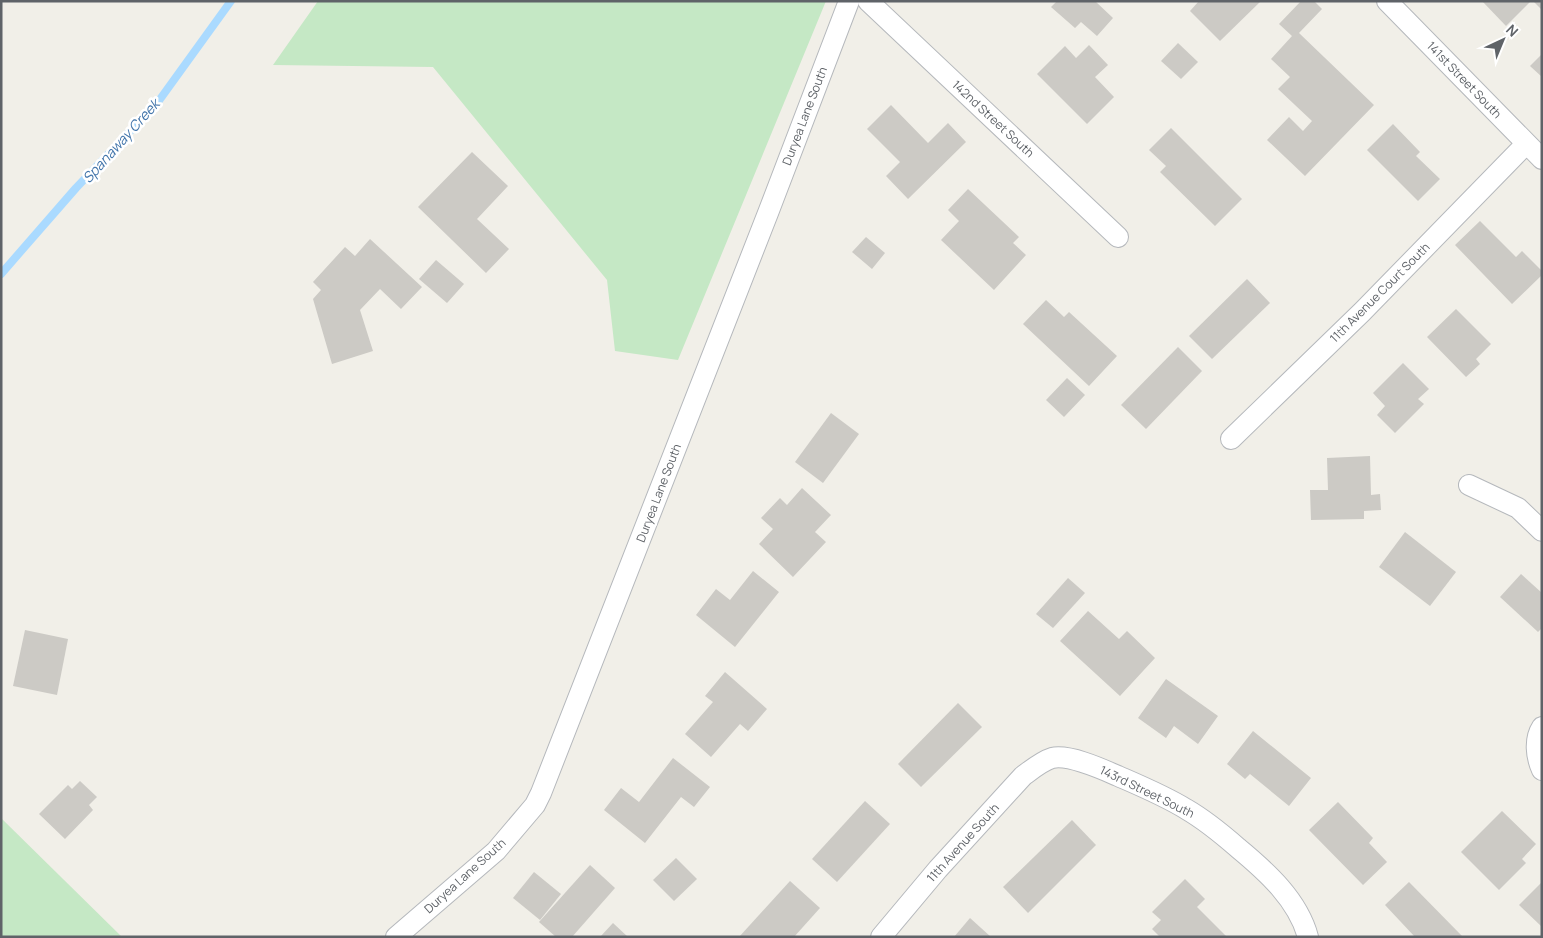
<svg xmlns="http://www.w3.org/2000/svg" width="1543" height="938" font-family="Manrope,sans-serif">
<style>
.green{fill:#c5e8c5}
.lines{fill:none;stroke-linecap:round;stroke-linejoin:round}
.stream{stroke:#aadaff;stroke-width:8}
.building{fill:#cccac5}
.street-casing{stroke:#b5b8bc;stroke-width:22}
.street{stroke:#fff;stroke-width:20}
.labels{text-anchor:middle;stroke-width:5;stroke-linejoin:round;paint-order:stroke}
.street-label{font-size:12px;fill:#5f6368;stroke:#fff}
.water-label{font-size:14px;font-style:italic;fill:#4174aa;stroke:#fff}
</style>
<rect width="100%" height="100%" fill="#f1efe8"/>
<g class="green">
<polygon points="318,1 826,1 678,360 615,351 607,280 433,67 273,65"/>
<polygon points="1,818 122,937 1,937"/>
</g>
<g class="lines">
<polyline class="stream" points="1,274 76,188 158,102 231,1"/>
</g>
<g class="building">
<polygon points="1057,1 1095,1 1113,18 1097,36 1081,22 1075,28 1051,7"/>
<polygon points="1199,1 1261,1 1220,41 1190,11"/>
<polygon points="1301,1 1314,1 1322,9 1299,33 1374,105 1305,176 1267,140 1289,117 1303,131 1312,121 1278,89 1290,77 1271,59 1292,36 1279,24"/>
<polygon points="1482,1 1531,1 1506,26"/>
<polygon points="1533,1 1542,1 1542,10"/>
<polygon points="1178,43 1198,62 1181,79 1161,61"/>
<polygon points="1089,45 1108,65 1095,77 1114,97 1087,124 1037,74 1065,46 1076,58"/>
<polygon points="1542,54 1542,77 1530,66"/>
<polygon points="891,105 928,143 948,123 966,142 908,199 886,176 900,162 867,129"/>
<polygon points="1393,124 1420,152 1416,156 1440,179 1418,201 1367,150"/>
<polygon points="1171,128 1242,199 1215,226 1160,172 1166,166 1149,150"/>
<polygon points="472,152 508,186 477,219 509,249 486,273 418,207"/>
<polygon points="968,189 1019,237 1013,243 1026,255 994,290 941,240 959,221 948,210"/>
<polygon points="1480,221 1516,257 1522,251 1542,271 1542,275 1512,304 1455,245"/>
<polygon points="866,237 885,253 872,269 852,252"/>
<polygon points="370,239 422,287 401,309 380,289 360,310 373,351 332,364 313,299 321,290 313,282 345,247 355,256"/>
<polygon points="436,260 464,284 447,303 419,279"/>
<polygon points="1247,279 1270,303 1212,359 1189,336"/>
<polygon points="1046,300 1064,317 1069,312 1117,356 1089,386 1023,324"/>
<polygon points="1456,309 1491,344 1476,359 1480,364 1466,377 1427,337"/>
<polygon points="1178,347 1202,371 1146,429 1121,405"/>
<polygon points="1403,363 1429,389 1418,399 1424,404 1395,433 1377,415 1385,406 1373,393"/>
<polygon points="1067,378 1085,395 1064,417 1046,400"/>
<polygon points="831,413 859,434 823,483 795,462"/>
<polygon points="1370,456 1371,495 1380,494 1381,510 1364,511 1364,519 1311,520 1310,490 1328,490 1327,458"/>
<polygon points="802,488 831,515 815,532 826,542 793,577 759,544 773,529 761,518 780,498 787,505"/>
<polygon points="1405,532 1456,572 1430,606 1379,567"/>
<polygon points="753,571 779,592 735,647 696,615 716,589 730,600"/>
<polygon points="1521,574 1542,593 1542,628 1538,632 1500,597"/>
<polygon points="1068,578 1085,593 1053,628 1036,614"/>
<polygon points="1088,611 1119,639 1127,631 1155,658 1120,696 1060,641"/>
<polygon points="25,630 68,639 57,695 13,686"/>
<polygon points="725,672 767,709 748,731 740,724 711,757 685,734 713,702 705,696"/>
<polygon points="1166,679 1218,716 1198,744 1174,726 1166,738 1138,718"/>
<polygon points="958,703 982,727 921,787 898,764"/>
<polygon points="1253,731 1311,778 1289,806 1250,774 1245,779 1227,764"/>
<polygon points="673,758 710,787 694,807 681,797 645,843 604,810 621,788 639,802"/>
<polygon points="80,781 97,797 89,805 93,810 65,839 39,814 68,785 72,789"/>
<polygon points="865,801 890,824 837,882 812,859"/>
<polygon points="1338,802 1373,838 1369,843 1387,862 1363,885 1309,830"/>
<polygon points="1502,811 1536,844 1522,859 1526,863 1499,890 1461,852"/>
<polygon points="1072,820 1096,845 1028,913 1003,887"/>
<polygon points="676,858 697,879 674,901 653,880"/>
<polygon points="590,865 615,888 572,937 556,937 539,922"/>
<polygon points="534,872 561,894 540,920 513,898"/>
<polygon points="1185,879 1205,899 1197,907 1227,937 1160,937 1152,929 1161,920 1152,912"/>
<polygon points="790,881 820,908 794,937 739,937"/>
<polygon points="1409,882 1463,937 1415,937 1385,905"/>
<polygon points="1542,882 1542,927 1519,905"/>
<polygon points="970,918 991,937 954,937"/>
<polygon points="613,923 628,937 600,937"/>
</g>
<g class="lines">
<g class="street-casing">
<g id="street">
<polyline points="868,1 1118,237"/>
<polyline points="1387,1 1542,159"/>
<polyline points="1231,439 1362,312 1526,144"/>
<polyline points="1469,485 1518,508 1542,531"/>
<path d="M1542,727c-8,12 -6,30 0,43"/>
<polyline points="396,937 496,851 535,805 541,793 768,213 849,1"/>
<path d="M881,937l57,-68 85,-93c8,-6 19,-15 29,-18 17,-4 50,11 66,18 23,10 47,20 68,33 19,11 36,25 52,39 29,24 60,52 70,89"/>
</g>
</g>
<use href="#street" class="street"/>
</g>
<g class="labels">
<g class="street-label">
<text transform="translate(1464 80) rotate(46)" y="4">141st Street South</text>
<text transform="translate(805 116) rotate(-69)" y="4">Duryea Lane South</text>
<text transform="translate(993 119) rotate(43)" y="4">142nd Street South</text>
<text transform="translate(1380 293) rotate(-45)" y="4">11th Avenue Court South</text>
<text transform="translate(659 493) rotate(-69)" y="4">Duryea Lane South</text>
<text transform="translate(1147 792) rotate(26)" y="4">143rd Street South</text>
<text transform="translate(963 843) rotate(-48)" y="4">11th Avenue South</text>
<text transform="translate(465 876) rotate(-42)" y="4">Duryea Lane South</text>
</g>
<g class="water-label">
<text transform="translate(121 141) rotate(-48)" y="5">Spanaway Creek</text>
</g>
</g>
<rect width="1543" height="938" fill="none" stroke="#5f6368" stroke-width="5"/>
<g transform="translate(1503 40) rotate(44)" stroke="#ffffff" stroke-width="4" paint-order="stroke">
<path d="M0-4L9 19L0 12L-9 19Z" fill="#5f6368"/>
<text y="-8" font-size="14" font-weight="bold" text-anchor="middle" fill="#5f6368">N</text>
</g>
</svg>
